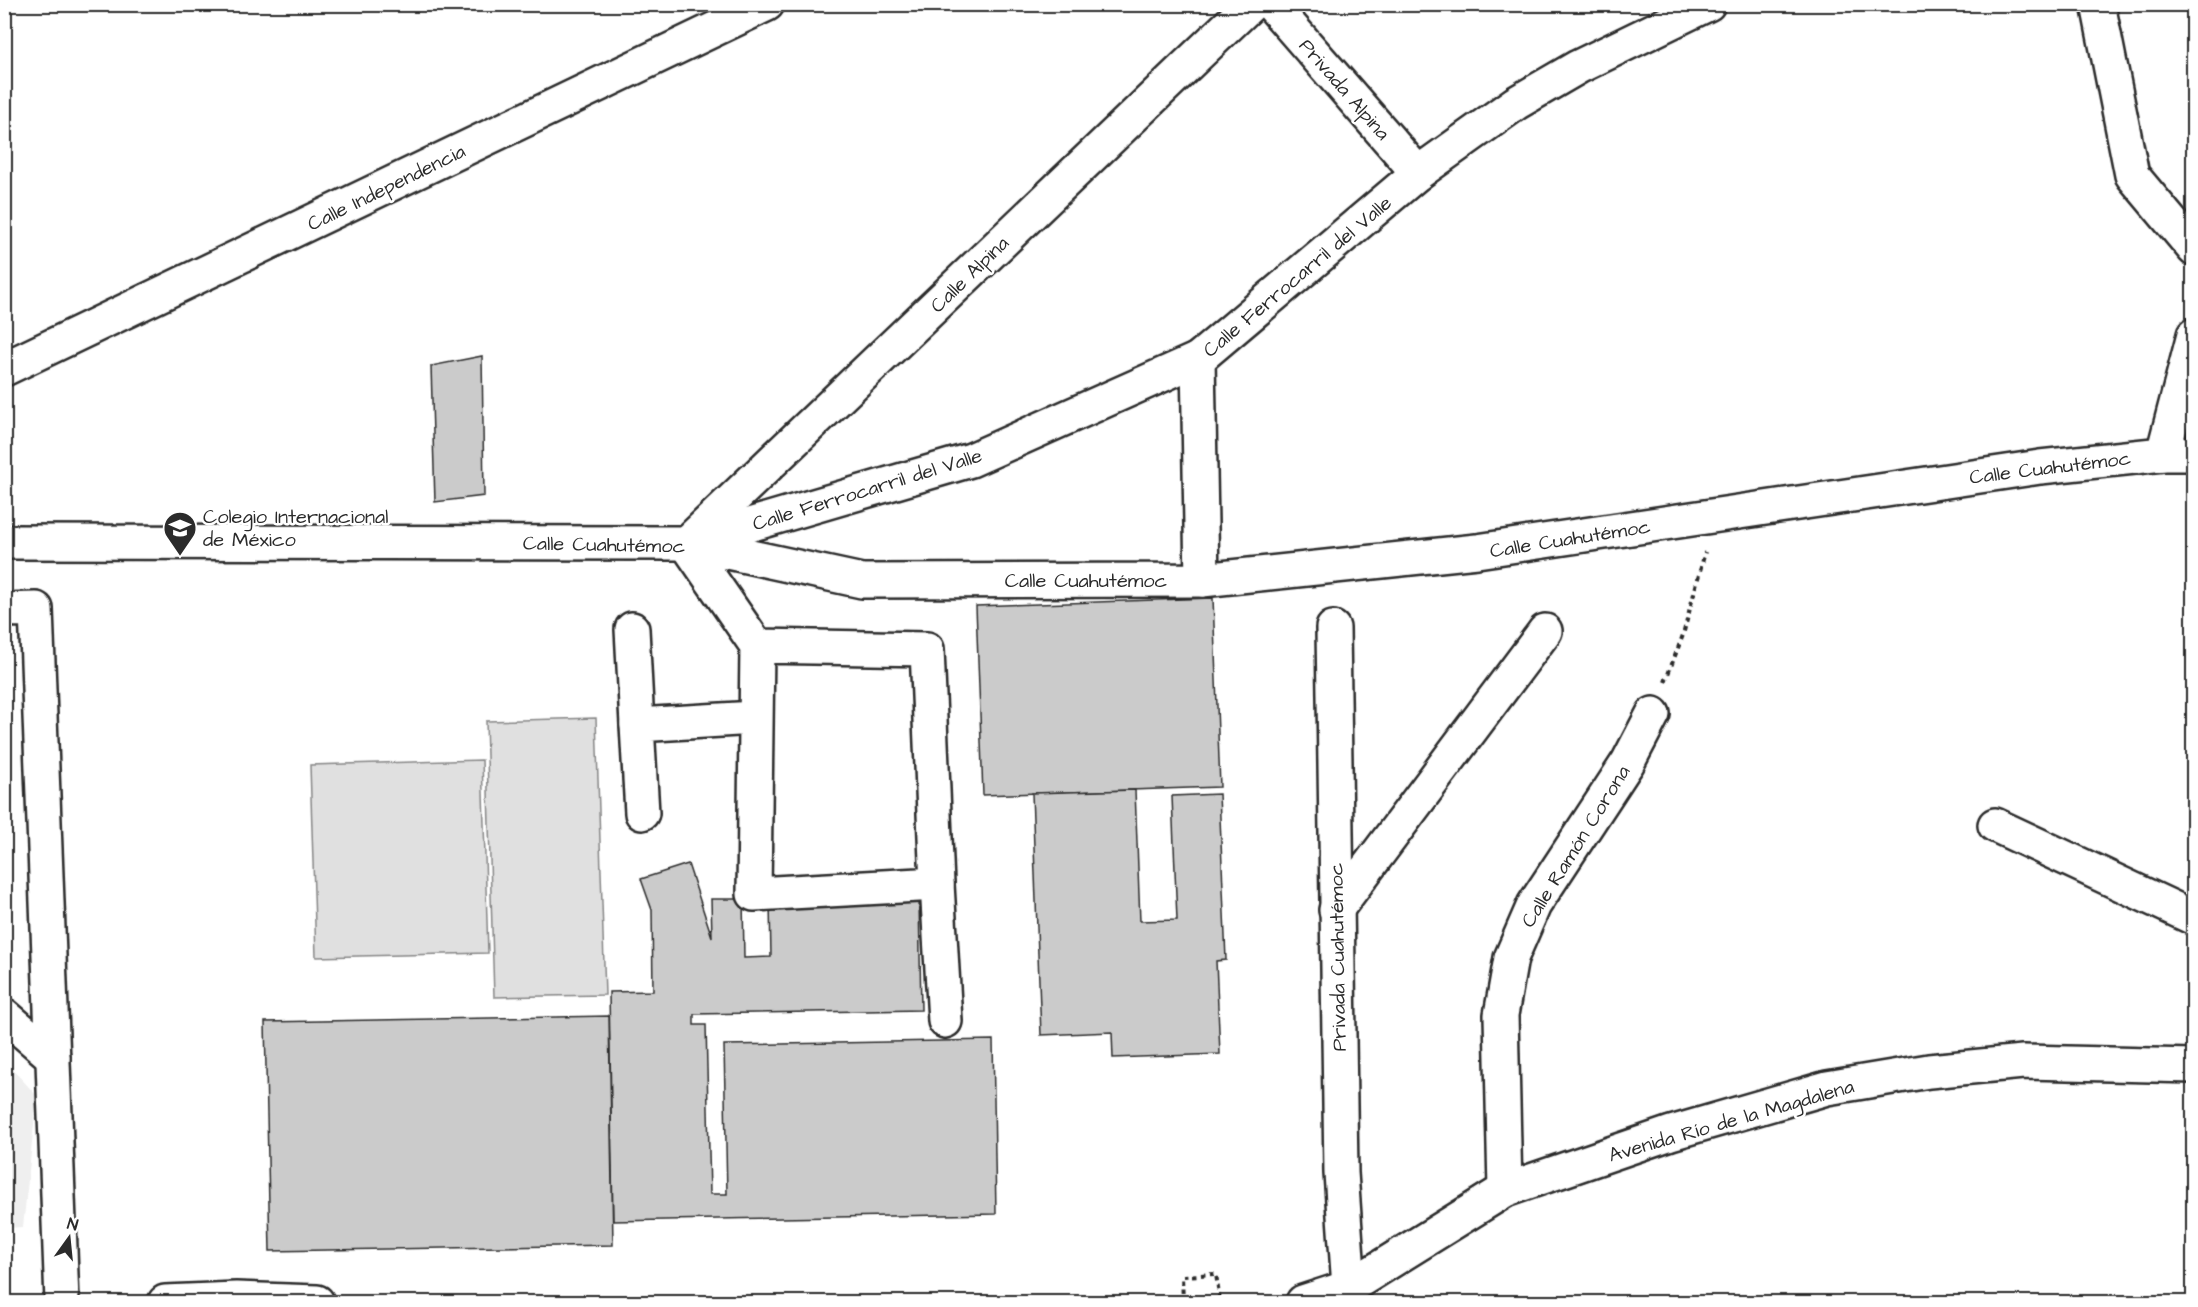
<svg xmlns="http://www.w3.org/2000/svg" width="2198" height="1307" font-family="'Architects Daughter',sans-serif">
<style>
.built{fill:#efefef}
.green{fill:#e0e0e0;stroke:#868686;stroke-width:1.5}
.building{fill:#cbcbcb;stroke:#2b2b2b;stroke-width:1.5}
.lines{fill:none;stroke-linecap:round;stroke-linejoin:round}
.minor-casing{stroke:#2b2b2b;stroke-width:38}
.major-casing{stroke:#2b2b2b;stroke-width:38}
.path{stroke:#2b2b2b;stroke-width:4;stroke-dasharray:4.5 4.5;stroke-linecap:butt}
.minor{stroke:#fff;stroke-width:33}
.major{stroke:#fff;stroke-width:33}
.labels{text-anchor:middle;stroke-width:5;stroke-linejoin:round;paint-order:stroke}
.street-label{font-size:20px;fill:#2b2b2b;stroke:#fff}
.poi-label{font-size:20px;fill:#2b2b2b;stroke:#fff;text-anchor:start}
</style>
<rect width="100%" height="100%" fill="#fff"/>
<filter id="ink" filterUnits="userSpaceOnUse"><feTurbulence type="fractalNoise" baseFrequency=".0167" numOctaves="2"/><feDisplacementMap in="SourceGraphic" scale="12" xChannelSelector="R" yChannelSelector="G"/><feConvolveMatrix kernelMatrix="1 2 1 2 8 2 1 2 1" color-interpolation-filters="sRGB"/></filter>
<g filter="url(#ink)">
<polygon class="built" points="5,1061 37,1096 23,1227 5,1228"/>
<g class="green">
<polygon points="596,718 605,995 494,997 486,721"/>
<polygon points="482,760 488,953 316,957 310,765"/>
</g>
<g class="building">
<polygon points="482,356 484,496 435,502 431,366"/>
<polygon points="1213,598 1220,787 983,795 976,606"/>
<polygon points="1135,790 1140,921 1177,920 1172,796 1219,794 1226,960 1216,961 1220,1054 1113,1058 1112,1032 1041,1035 1032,793"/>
<polygon points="688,864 712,937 711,899 743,899 744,958 771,957 770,902 919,899 921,1010 694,1014 694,1025 706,1025 710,1194 727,1194 724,1045 993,1040 996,1214 613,1221 609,992 653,991 652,910 641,879"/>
<polygon points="609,1016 613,1245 270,1251 265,1022"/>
</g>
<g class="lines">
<g class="minor-casing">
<g id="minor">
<polyline points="1271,4 1418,173"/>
<polyline points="2098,4 2132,175 2194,249"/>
<polyline points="1198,359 1202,580"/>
<polyline points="4,369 767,4"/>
<polyline points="2163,454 2194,335"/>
<polyline points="690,540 1251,4"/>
<polyline points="4,542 686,543 862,581 1202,580 1477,551 2040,467 2163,454 2194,454"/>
<polyline points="691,542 971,460 1198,359 1418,173 1516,103 1578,67 1708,4"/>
<polyline points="686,543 757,646 754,894 937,884 927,649 757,646"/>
<polyline points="4,610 36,609 62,1302"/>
<polyline points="1333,628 1341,1173 1349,1287"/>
<polyline points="632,629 637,725"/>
<polyline points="642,813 637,725 755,718"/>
<polyline points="1995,825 2194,918"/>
<polyline points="937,884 945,1021"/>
<polyline points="1336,910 1545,631"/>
<polyline points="4,1015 53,1057"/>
<polyline points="1505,1190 1501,1015 1511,958 1534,905 1628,762 1653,714"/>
</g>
</g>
<g class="major-casing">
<g id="major">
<polyline points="165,1302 236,1299 317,1302"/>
<polyline points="1303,1302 1349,1287 1505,1190 1671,1133 1827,1088 1929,1071 2023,1062 2194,1066"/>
</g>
</g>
<g class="path">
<polyline points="1665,682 1683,635 1705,552"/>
<polyline points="1183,1302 1182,1276 1216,1274 1220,1302"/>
</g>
<use href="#minor" class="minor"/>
<use href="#major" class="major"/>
</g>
</g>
<defs>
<g id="school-pin" transform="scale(1.725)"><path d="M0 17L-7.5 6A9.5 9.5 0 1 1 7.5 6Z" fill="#2b2b2b" stroke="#fff"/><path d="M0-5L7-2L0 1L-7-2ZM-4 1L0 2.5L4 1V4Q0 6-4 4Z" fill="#fff"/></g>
</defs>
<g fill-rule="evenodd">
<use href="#school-pin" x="180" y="528"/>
</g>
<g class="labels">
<g class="street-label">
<text transform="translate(1345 89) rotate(49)" y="7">Privada Alpina</text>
<text transform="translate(386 187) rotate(-26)" y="7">Calle Independencia</text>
<text transform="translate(969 274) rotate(-44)" y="7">Calle Alpina</text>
<text transform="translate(1297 276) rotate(-40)" y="7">Calle Ferrocarril del Valle</text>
<text transform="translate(2050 467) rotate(-7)" y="7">Calle Cuahutémoc</text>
<text transform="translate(867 489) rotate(-17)" y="7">Calle Ferrocarril del Valle</text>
<text transform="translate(1570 538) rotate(-9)" y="7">Calle Cuahutémoc</text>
<text transform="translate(604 544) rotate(1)" y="7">Calle Cuahutémoc</text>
<text x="1086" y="587">Calle Cuahutémoc</text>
<text transform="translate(1575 846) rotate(-58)" y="7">Calle Ramón Corona</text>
<text transform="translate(1337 957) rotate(-91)" y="7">Privada Cuahutémoc</text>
<text transform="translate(1731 1120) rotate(-16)" y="7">Avenida Río de la Magdalena</text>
</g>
<g class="poi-label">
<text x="203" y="523">Colegio Internacional<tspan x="203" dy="23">de México</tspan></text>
</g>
</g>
<rect width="2198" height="1307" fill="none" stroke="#fff" stroke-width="24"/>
<rect x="12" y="12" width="2174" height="1283" fill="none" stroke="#2b2b2b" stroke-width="2" filter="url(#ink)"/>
<g transform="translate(69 1238) rotate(15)" stroke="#ffffff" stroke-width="4.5" paint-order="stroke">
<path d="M0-4.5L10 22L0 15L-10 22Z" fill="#2b2b2b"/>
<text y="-9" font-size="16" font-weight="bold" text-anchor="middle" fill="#2b2b2b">N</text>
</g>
</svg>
